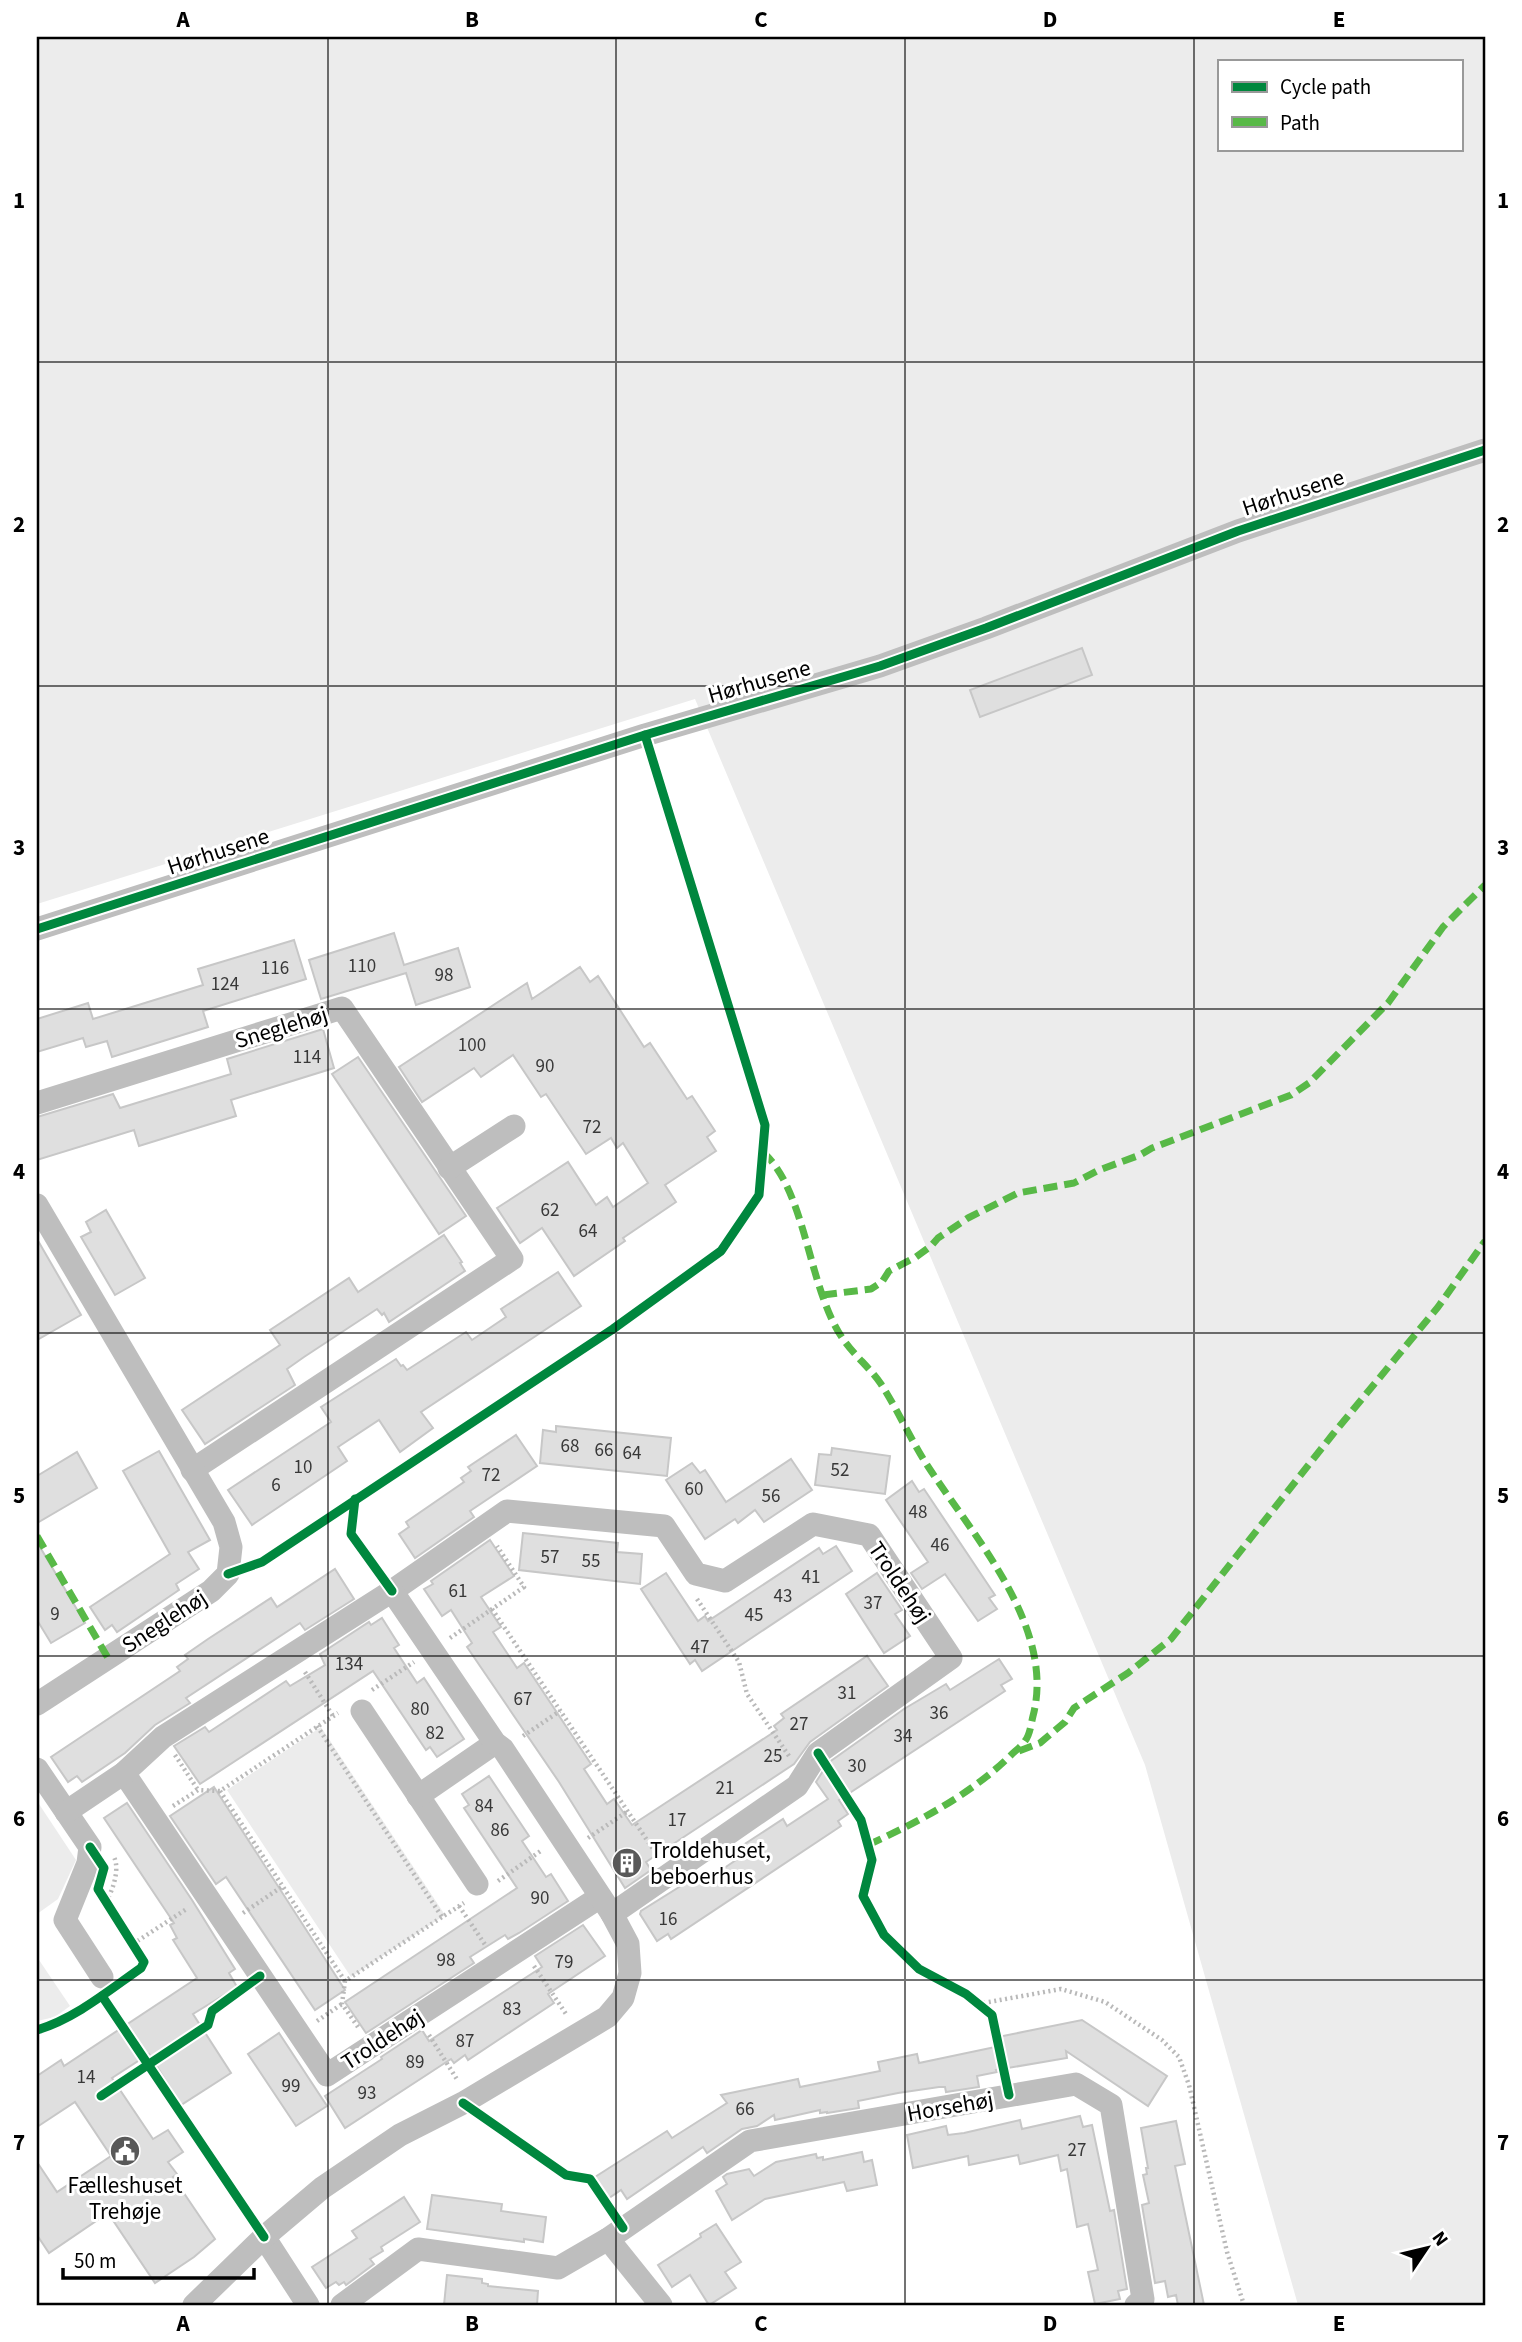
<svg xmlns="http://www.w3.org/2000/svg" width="1522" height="2342" font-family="'Source Sans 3',sans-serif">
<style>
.green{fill:#ececec;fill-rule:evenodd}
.building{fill:#dfdfdf;stroke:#c7c7c7;stroke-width:2}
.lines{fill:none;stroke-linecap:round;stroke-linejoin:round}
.path{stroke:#b9b9b9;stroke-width:4.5;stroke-dasharray:2 3.5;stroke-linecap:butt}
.street{stroke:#bebebe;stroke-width:23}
.quiet{stroke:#58b947;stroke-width:7;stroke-dasharray:14 7;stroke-linecap:butt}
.cycleway-casing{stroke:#fff;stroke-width:13}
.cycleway{stroke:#00873e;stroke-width:9}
.grid{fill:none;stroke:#000;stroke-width:2;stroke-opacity:0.55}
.labels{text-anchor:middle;stroke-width:6;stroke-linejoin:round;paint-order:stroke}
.number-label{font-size:19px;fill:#383838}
.street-label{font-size:23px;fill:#000;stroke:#fff}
.poi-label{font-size:23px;fill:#000;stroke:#fff;text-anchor:start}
.neatline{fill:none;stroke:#000;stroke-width:2.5}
.grid-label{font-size:23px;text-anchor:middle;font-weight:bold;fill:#000}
</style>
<rect width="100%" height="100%" fill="#fff"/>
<g class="green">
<path d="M37,37h1448v2268h-187l-153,-540 -450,-1066 -658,205zM1219,61h242v88h-242z"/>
<polygon points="321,1727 445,1915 351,1977 227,1790"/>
<polygon points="37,1801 76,1860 58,1899 37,1914"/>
<polygon points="37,1957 70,2006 55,2017 37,2021"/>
</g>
<g class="building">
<polygon points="1082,648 1092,675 980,717 970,690"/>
<polygon points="394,933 404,965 458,948 470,987 416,1005 406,973 321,999 309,960"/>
<polygon points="294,940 306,979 203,1011 208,1027 112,1057 107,1041 86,1047 83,1038 37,1052 37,1019 88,1003 93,1019 203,985 198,969"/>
<polygon points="580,967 590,982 598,976 644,1047 650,1043 687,1099 692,1096 715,1131 707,1137 716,1151 665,1185 676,1202 623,1238 625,1241 574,1276 542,1228 520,1243 497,1208 568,1162 596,1205 607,1197 613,1207 648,1183 623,1143 617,1148 611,1138 586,1154 546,1094 541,1097 513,1055 481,1077 474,1068 422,1102 399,1067 527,983 532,999"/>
<polygon points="323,1029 334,1068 231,1100 236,1116 139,1146 134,1130 37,1160 37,1117 113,1094 120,1108 231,1074 227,1059"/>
<polygon points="358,1057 466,1216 439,1234 332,1074"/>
<polygon points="106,1210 145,1278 115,1295 81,1237 91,1232 86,1222"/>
<polygon points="444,1235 462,1262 460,1263 465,1271 389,1322 384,1313 382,1315 377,1309 304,1357 287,1369 295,1385 205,1444 182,1410 280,1345 270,1330 349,1278 358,1292"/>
<polygon points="37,1239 81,1315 37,1340"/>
<polygon points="558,1272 581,1306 421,1412 433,1428 400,1452 379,1420 338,1447 347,1461 252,1525 228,1490 331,1422 321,1407 396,1359 401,1366 403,1365 407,1370 466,1332 472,1340 506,1317 501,1309"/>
<polygon points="556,1426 671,1438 667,1476 540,1463 543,1430 556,1432"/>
<polygon points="516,1435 537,1466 470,1511 474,1517 415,1558 399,1534 409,1527 406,1522 464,1482 461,1478 471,1471 468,1467"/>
<polygon points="832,1448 890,1456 885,1494 815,1485 819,1454 831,1455"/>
<polygon points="159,1451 210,1540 188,1552 199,1569 176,1584 179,1590 117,1632 112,1625 105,1630 90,1607 170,1554 123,1471"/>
<polygon points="77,1452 97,1488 37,1523 37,1476"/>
<polygon points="791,1459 812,1490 764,1522 755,1510 738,1523 735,1519 705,1539 666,1480 692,1463 700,1473 705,1470 726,1502"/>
<polygon points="912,1481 919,1492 924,1489 995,1595 989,1598 997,1609 978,1621 945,1574 922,1589 911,1573 928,1562 886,1500"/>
<polygon points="523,1533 618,1543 617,1552 642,1554 640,1584 519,1570"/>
<polygon points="490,1540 514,1576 481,1597 501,1627 493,1632 517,1668 524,1663 591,1764 584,1769 607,1804 614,1799 632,1825 777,1730 774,1726 784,1718 781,1714 867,1656 888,1686 810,1742 794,1764 646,1862 651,1870 625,1888 559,1782 467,1647 472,1643 451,1610 442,1616 424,1589 433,1584 431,1581"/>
<polygon points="37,1542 85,1623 51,1643 37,1620"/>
<polygon points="836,1546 852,1571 702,1671 695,1660 690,1664 641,1589 666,1573 698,1621 705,1616 708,1621 819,1548 823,1554"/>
<polygon points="335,1569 354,1599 305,1630 300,1623 186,1698 190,1703 155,1725 125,1753 82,1782 77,1776 68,1782 51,1757 180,1671 177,1667 188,1659 185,1655 208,1639 271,1598 277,1607"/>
<polygon points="877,1573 902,1610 895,1614 910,1636 884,1653 846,1594"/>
<polygon points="382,1618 399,1645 394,1648 417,1683 424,1678 464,1739 437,1757 430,1747 426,1750 373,1671 200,1784 174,1746 205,1727 209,1732 286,1681 290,1686 325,1665 320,1654 369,1622 371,1625"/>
<polygon points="999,1659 1012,1679 1001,1685 1005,1691 839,1800 848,1814 838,1821 841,1826 671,1939 668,1934 657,1941 640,1914 641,1911 700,1874 705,1881 739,1858 734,1851 783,1819 787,1826 828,1799 816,1782 828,1763 904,1709 946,1684 950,1690"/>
<polygon points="489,1776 529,1836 522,1841 546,1877 551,1874 568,1901 519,1933 508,1939 505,1935 470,1957 474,1963 366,2033 345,2002 517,1888 464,1808 469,1805 462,1794"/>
<polygon points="214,1787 345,1990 315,2010 226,1877 216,1884 170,1816"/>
<polygon points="127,1803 192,1900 235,1969 229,1973 237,1987 193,2014 231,2073 181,2105 149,2054 112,2078 153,2139 168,2130 183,2152 168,2162 177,2174 173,2177 215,2239 194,2257 155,2283 108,2213 49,2253 37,2235 37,2162 57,2192 111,2156 75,2102 37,2127 37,2076 61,2060 64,2066 197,1978 173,1940 177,1938 170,1925 174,1923 104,1818"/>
<polygon points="583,1925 605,1956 548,1994 554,2003 468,2060 465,2055 454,2063 451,2059 345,2128 325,2096 382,2059 381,2057 422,2030 429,2041 473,2012 542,1967 535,1956"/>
<polygon points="1082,2020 1167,2076 1148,2106 1066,2051 1067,2058 996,2070 997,2072 977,2076 979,2087 946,2092 945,2087 939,2087 898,2093 858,2101 859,2108 827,2113 827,2112 820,2113 820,2110 775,2120 774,2115 757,2126 742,2129 707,2153 703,2147 627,2199 621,2190 609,2198 595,2177 667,2131 672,2138 727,2103 721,2095 798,2079 800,2087 880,2071 878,2062 917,2054 919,2063 1000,2046 998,2037"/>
<polygon points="279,2033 327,2106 296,2126 248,2054"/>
<polygon points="1080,2116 1083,2127 1092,2125 1110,2211 1114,2210 1127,2289 1118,2291 1120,2299 1095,2304 1088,2272 1098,2270 1088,2224 1077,2227 1067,2169 1061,2171 1058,2155 1020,2164 1018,2155 969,2165 968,2156 913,2168 907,2135 946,2126 948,2135 964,2133 1020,2120 1022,2129"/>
<polygon points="1176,2121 1185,2164 1175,2166 1204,2305 1178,2305 1176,2295 1168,2297 1165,2281 1155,2283 1142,2205 1149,2203 1143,2175 1147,2174 1146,2168 1148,2168 1141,2128"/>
<polygon points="862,2152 864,2162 872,2160 877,2185 847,2191 844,2182 765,2199 732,2220 716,2191 727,2184 723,2177 727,2174 749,2169 754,2176 776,2162 816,2154 817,2158 823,2157 823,2160"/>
<polygon points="432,2195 502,2204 501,2211 546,2217 543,2242 524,2239 524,2242 427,2229"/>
<polygon points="404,2197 420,2222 381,2247 383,2251 370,2259 374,2264 346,2285 344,2282 339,2285 336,2282 326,2288 312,2267 357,2238 352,2231"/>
<polygon points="716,2224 741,2262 725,2272 736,2288 709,2305 690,2275 672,2287 658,2265 701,2237 700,2234"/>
<polygon points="447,2275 482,2279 482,2283 488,2284 488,2286 538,2291 537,2305 444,2305"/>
</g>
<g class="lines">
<g class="path">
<polyline points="697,1599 739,1662 747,1694 789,1756"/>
<polyline points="492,1609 657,1855"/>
<polyline points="450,1638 524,1587 497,1546"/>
<polyline points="305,1672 333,1716"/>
<polyline points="372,1690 414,1662"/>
<polyline points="317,1726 442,1917 464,1903"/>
<polyline points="523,1736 560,1711"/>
<polyline points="175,1755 198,1790"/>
<polyline points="220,1791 345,1981"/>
<polyline points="173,1806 198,1790 220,1791 338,1713"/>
<polyline points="588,1838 628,1811"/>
<polyline points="498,1881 542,1850"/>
<path d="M106,1902c7,-12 14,-33 8,-45"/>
<polyline points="459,1906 486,1946"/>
<polyline points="243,1913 283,1886"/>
<polyline points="133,1944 188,1908"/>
<polyline points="534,1966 566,2014"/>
<polyline points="978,2004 1061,1989 1105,2002 1162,2040 1179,2057 1189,2085 1227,2252 1244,2305"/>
<polyline points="317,2021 342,2004"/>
<polyline points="358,2027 342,2004 345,1981 442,1917"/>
<polyline points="429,2035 458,2081"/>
<polyline points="97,2099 208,2025 212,2011 243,1988"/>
</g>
<g class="street">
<polyline points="37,929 645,735 880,666 986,628 1238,531 1485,450"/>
<polyline points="37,1103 342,1008 512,1259 192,1470"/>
<polyline points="449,1168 514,1126"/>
<polyline points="37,1205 224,1522 231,1547 228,1574 211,1591 37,1704"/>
<polyline points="362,1711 477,1884"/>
<polyline points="37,1769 90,1847 88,1863 65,1920 102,1977"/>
<polyline points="124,1773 327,2075 600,1897"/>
<polyline points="418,1796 495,1743"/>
<polyline points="66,1812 124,1773 163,1737 392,1591 507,1511 664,1526 696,1574 725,1581 813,1524 869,1535 951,1658 818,1753 797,1786 612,1914"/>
<polyline points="264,2237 308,2305"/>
<polyline points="608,2239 661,2305"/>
<polyline points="194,2305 264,2237 322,2188 400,2135 463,2103 607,2017 623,1998 630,1973 628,1944 612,1914 503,1749 495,1743 392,1591"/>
<polyline points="342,2305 418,2249 558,2268 608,2239 750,2141 1076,2084 1111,2105 1143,2299 1136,2305"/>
</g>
<g class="quiet">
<path d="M763,1152c44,40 45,137 80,187 11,16 27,29 38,45 18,28 31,59 50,87 45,68 125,158 102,245 -2,8 -3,19 -8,25 -4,6 -10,10 -15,15 -40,39 -92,66 -142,89"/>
<polyline points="823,1295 871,1289 882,1282 889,1271 916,1257 931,1246 938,1238 968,1218 1018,1193 1074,1183 1099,1170 1140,1155 1152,1148 1291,1095 1309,1083 1388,1003 1443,927 1485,885"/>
<polyline points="37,1536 108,1658"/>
<polyline points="1019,1751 1040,1743 1065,1722 1074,1708 1128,1673 1171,1639 1333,1434 1438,1307 1485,1241"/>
</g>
<g class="cycleway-casing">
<g id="cycleway">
<polyline points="37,929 645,735 880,666 986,628 1238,531 1485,450"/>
<polyline points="355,1499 351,1534 392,1591"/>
<polyline points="228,1574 262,1562 613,1329 721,1251 759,1195 765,1125 645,735"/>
<polyline points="818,1753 861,1820 872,1860 863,1896 884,1935 919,1969 966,1994 992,2015 1009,2095"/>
<polyline points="102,1996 264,2237"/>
<path d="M37,2030c39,-12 71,-39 104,-62l3,-6 -46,-73 6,-21 -14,-21"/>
<polyline points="101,2096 208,2025 212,2011 260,1976"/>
<polyline points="463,2103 566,2175 590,2179 623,2228"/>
</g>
</g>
<use href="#cycleway" class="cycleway"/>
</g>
<path class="grid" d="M328,37v2268M616,37v2268M905,37v2268M1194,37v2268M37,362h1448M37,686h1448M37,1009h1448M37,1333h1448M37,1656h1448M37,1980h1448"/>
<defs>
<g id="building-disc" transform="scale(1.575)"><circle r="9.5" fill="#595959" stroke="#fff"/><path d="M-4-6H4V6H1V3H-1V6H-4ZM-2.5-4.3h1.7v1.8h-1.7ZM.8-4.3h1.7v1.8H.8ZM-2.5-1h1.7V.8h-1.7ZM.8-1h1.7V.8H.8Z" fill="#fff"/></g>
<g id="civic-disc" transform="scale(1.575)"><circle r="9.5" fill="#595959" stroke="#fff"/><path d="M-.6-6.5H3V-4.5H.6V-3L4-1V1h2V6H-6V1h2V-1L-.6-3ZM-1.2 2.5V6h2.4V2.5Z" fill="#fff"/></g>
</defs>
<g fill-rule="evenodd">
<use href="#building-disc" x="627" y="1863"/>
<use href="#civic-disc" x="125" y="2151"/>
</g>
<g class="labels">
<g class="number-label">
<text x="362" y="972">110</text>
<text x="275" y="974">116</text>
<text x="444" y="981">98</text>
<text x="225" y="990">124</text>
<text x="472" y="1051">100</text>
<text x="307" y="1063">114</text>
<text x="545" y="1072">90</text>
<text x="592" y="1133">72</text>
<text x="550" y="1216">62</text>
<text x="588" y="1237">64</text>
<text x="570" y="1452">68</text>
<text x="604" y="1456">66</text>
<text x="632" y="1459">64</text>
<text x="303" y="1473">10</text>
<text x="840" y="1476">52</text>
<text x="491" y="1481">72</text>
<text x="276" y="1491">6</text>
<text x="694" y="1495">60</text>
<text x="771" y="1502">56</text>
<text x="918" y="1518">48</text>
<text x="940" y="1551">46</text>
<text x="550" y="1563">57</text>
<text x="591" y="1567">55</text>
<text x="811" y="1583">41</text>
<text x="458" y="1597">61</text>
<text x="783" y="1602">43</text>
<text x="873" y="1609">37</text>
<text x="55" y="1620">9</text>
<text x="754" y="1621">45</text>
<text x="700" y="1653">47</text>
<text x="349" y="1670">134</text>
<text x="847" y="1699">31</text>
<text x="523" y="1705">67</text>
<text x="420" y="1715">80</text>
<text x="939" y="1719">36</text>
<text x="799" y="1730">27</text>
<text x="435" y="1739">82</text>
<text x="903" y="1742">34</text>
<text x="773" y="1762">25</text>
<text x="857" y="1772">30</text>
<text x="725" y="1794">21</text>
<text x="484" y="1812">84</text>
<text x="677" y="1826">17</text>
<text x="500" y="1836">86</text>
<text x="540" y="1904">90</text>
<text x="668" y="1925">16</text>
<text x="446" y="1966">98</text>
<text x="564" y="1968">79</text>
<text x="512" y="2015">83</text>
<text x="465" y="2047">87</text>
<text x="415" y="2068">89</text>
<text x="86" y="2083">14</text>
<text x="291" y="2092">99</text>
<text x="367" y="2099">93</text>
<text x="745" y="2115">66</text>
<text x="1077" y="2156">27</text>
</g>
<g class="street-label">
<text transform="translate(1293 492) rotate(-18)" y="8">Hørhusene</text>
<text transform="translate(759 681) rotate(-16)" y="8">Hørhusene</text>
<text transform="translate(218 851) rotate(-18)" y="8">Hørhusene</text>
<text transform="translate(281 1027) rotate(-17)" y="8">Sneglehøj</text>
<text transform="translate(900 1582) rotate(56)" y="8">Troldehøj</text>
<text transform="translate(164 1621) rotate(-33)" y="8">Sneglehøj</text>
<text transform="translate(382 2039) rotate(-33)" y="8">Troldehøj</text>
<text transform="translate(950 2106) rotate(-10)" y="8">Horsehøj</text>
</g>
<g class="poi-label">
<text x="650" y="1858">Troldehuset,<tspan x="650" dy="26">beboerhus</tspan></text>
<text x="125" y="2193" text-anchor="middle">Fælleshuset<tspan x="125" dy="26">Trehøje</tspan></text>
</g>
</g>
<rect width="1522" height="2342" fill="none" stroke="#ffffff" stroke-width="77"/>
<rect x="1218" y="60" width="245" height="91" fill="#ffffff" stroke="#999999" stroke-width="2"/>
<rect x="1232" y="82" width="35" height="10" fill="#00873e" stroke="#999999" stroke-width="2"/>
<text x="1280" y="94" font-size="21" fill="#000000">Cycle path</text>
<rect x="1232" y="117" width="35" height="10" fill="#58b947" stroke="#999999" stroke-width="2"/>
<text x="1280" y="130" font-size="21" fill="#000000">Path</text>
<g transform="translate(1427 2248) rotate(55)" stroke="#ffffff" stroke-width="5" paint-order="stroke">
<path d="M0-5L12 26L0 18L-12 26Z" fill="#000000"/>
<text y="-10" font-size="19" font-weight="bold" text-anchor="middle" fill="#000000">N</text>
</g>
<path d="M63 2268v10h191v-10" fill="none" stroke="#000000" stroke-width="3.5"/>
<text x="74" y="2268" font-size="21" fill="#000000" stroke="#ffffff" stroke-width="5" paint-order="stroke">50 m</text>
<rect x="38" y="38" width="1446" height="2266" class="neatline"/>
<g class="grid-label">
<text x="183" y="27">A</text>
<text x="472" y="27">B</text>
<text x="761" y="27">C</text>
<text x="1050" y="27">D</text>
<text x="1339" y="27">E</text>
<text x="19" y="208">1</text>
<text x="1503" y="208">1</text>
<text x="19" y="532">2</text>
<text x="1503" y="532">2</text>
<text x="19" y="855">3</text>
<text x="1503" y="855">3</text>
<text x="19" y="1179">4</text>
<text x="1503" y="1179">4</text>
<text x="19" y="1503">5</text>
<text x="1503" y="1503">5</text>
<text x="19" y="1826">6</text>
<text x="1503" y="1826">6</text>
<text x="19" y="2150">7</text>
<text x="1503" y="2150">7</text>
<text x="183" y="2331">A</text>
<text x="472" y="2331">B</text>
<text x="761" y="2331">C</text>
<text x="1050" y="2331">D</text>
<text x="1339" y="2331">E</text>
</g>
</svg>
